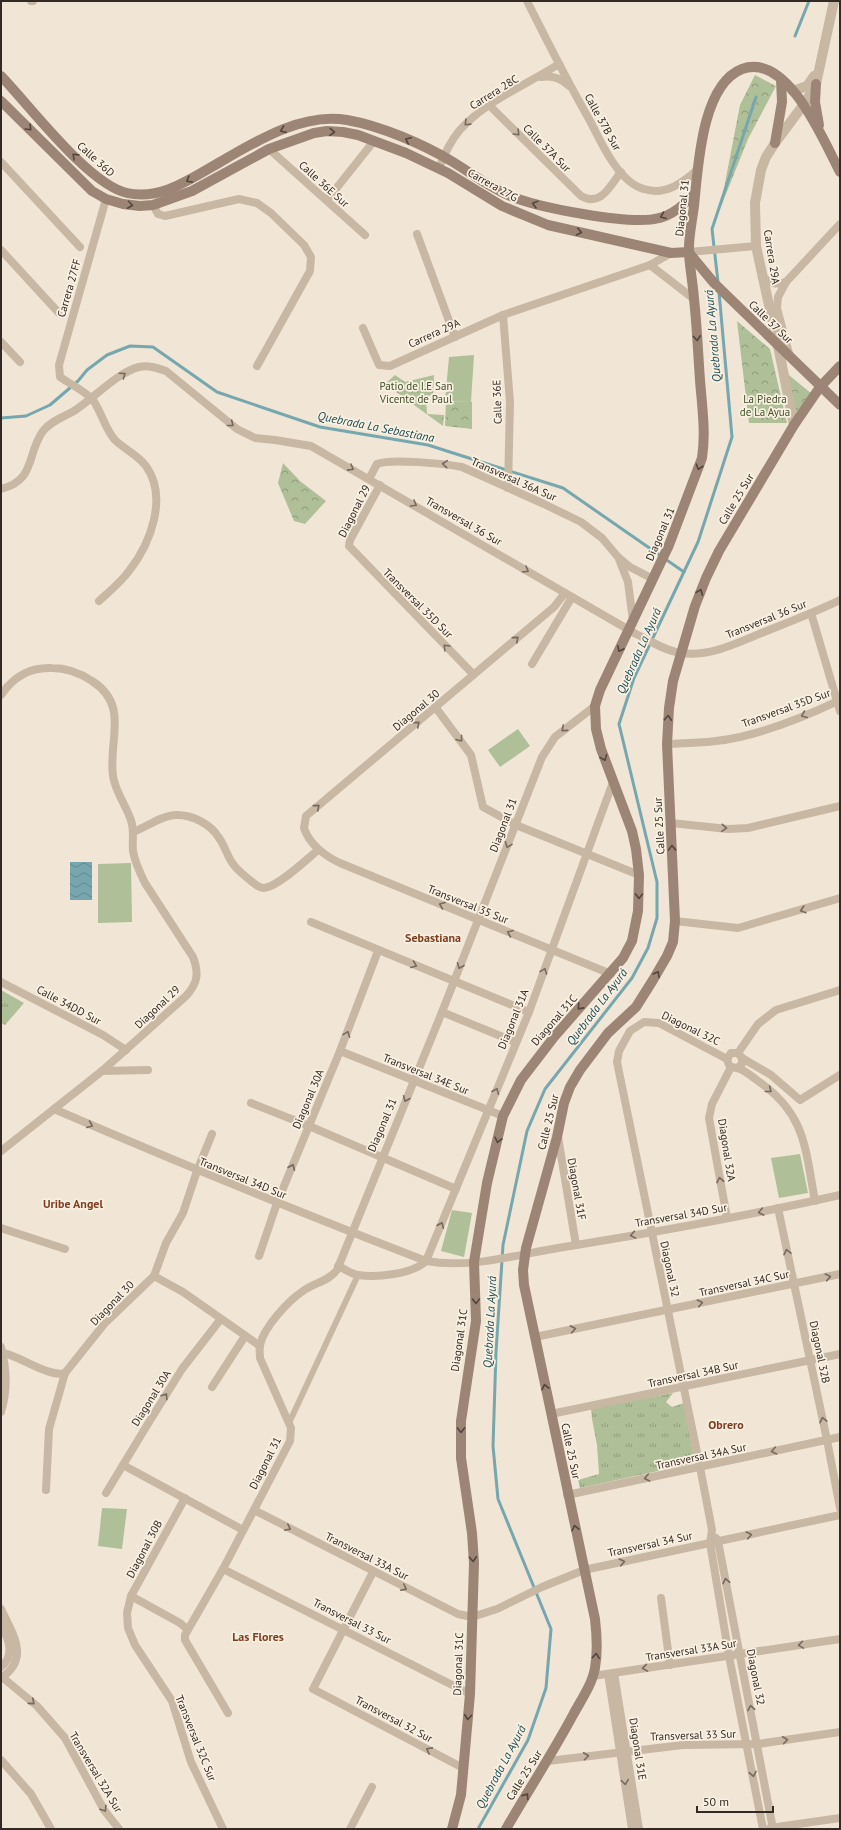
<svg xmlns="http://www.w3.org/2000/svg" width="841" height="1830" font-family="'PT Sans',sans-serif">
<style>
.grass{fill:url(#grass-tufts)}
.park{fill:url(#park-crowns)}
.pitch{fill:#afbf97}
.water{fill:url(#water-waves)}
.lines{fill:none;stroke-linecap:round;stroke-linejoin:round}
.stream{stroke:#76a7ae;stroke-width:3}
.pedestrian{stroke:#c8b7a3;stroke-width:6}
.minor{stroke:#c8b7a3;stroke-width:8}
.tertiary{stroke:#c8b7a3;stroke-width:10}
.secondary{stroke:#9c8574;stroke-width:10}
.oneway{stroke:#76695e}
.oneway2{stroke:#52453d}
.labels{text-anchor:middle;stroke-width:3.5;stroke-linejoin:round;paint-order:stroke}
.street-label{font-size:11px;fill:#332a25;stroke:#f9f0e2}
.park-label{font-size:11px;fill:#405129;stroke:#f9f0e2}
.water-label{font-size:12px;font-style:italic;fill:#1b4c54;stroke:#f9f0e2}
.neighbourhood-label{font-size:12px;font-weight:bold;fill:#823d1e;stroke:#f9f0e2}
</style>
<defs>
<pattern id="grass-tufts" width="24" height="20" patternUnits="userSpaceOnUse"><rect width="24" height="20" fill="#afbf97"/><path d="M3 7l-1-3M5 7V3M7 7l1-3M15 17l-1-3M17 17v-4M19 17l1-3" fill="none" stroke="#8f9b7b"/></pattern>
<pattern id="park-crowns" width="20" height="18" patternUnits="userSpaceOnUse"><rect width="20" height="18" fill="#afbf97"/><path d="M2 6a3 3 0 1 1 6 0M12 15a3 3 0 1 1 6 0" fill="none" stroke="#8f9b7b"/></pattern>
<pattern id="water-waves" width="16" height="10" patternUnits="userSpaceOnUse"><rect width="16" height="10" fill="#76a7ae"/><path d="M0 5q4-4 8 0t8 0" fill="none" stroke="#61888d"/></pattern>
</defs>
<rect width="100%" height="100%" fill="#f1e6d6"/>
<g class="grass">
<polygon points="1,990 24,1003 5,1025 1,1023"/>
<polygon points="673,1393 666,1402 672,1407 684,1403 695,1463 580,1488 578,1480 599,1474 597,1445 592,1419 591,1408"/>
</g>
<g class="park">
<polygon points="755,75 776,86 748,139 720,209 740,105"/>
<polygon points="737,321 770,349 787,423 749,423"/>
<polygon points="784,371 812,394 793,416"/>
<polygon points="395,375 405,382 434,375 433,394 426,397 427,414 444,415 443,426 385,384"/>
<polygon points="446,401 472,402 472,429 445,426"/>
<polygon points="283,463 300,481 326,501 305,524 294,521 278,483"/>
</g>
<g class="pitch">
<polygon points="474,355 471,402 445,401 449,357"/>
<polygon points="518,729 530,746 500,767 488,750"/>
<polygon points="131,863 132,922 98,923 98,864"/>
<polygon points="800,1154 808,1193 779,1198 771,1158"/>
<polygon points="452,1210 472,1213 464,1257 441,1251"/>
<polygon points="102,1508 127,1509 122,1549 98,1546"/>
</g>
<rect class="water" x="70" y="862" width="22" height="38"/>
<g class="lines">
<g class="stream">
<polyline points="795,36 809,1"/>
<polyline points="718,282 712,229 756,97"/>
<polyline points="1,418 26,416 50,405 78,381 87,370 107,355 130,346 153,347 217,392 320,427 428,445 563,488 684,572"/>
<polyline points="478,1829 528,1740 546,1688 551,1629 498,1499 493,1446 496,1352 503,1245 527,1131 545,1089 632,978 648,948 657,918 657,882 619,724 634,678 698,542 732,437 719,292"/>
</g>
<polyline class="pedestrian" points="289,1423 358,1275"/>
<g class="minor">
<polyline points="31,1 33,1"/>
<path d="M527,1c20,40 40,80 62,118 8,15 15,31 25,45 7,10 18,22 30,25 21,7 39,-6 54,-20"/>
<path d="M541,77c11,-2 20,1 28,9"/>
<path d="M489,105l92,91c20,11 28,-9 40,-24"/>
<polyline points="269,149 365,235"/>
<polyline points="1,162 80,247"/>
<path d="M439,168c5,-13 11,-26 20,-37 26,-30 67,-46 100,-67"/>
<polyline points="327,200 374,141"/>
<polyline points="153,205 158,214 165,216 239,199 257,203 271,213 304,245 311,257 310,271 257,366"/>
<polyline points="417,234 455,337"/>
<polyline points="1,250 58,312"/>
<polyline points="689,252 756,246"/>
<polyline points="650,265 694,299"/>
<path d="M762,276c8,8 14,9 24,6l54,-58"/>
<polyline points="786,282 778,297 777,308 790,357"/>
<polyline points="503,315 510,402 508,488"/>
<polyline points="363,328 379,365 390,366 503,315 650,265 671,253"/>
<polyline points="1,342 20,362"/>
<path d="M369,479l8,-15c13,-6 69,0 85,3l82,37 37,18 21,16 16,19 12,10 23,12"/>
<polyline points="380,485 350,540 349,546 473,674"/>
<path d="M1,489c35,-9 25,-34 42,-58 8,-10 20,-14 31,-20 19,-12 44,-39 65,-44 10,-2 18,1 27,4l71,58 18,9 20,2 36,6 325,188c15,7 29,17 45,19 29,4 56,-10 83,-21 25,-10 51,-20 76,-32"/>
<polyline points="619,559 628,582 633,621"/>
<path d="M565,593l-11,14 -248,209 -2,12c5,16 21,28 36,35l271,111"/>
<path d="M99,601c11,-10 22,-19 30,-30 22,-28 39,-74 17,-105 -8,-11 -22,-17 -31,-26 -10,-11 -13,-27 -22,-40 -8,-9 -23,-16 -33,-23l-1,-12 47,-166"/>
<polyline points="811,613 840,711"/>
<polyline points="532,664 572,597"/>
<path d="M1,695c12,-18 29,-28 51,-27 15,0 28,5 40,13 38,24 16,60 21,95 3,19 15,31 19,48 2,9 0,18 1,27 2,11 7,22 12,32l48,74c6,16 5,26 -7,39l-84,75 -101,80"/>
<polyline points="436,708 471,755 483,807 516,825 639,875"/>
<path d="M667,744c16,-1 33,-1 49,-3 39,-4 88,-24 124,-41"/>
<polyline points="671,823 728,829 748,828 840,806"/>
<path d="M133,832c14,-5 27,-16 42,-17 16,-1 36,9 44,23 6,8 8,18 14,26 5,7 12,12 18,17 4,3 8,7 13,7 14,-1 43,-29 54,-38"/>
<polyline points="675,921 738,928 840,898"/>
<polyline points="311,922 529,1012"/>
<polyline points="1,982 103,1035 126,1050"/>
<polyline points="442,1012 515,1042"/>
<polyline points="340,1051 503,1116"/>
<polyline points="738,1053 758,1024 776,1010 840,990"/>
<polyline points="742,1058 771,1075 800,1100 840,1075"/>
<polyline points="727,1059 659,1023 644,1022 630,1031 619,1051 617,1062 700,1467 712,1530 710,1543 729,1656 763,1829"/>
<path d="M737,1068l5,-4v-6l-4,-5h-7l-4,6 2,6c3,3 4,2 8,3 6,1 16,9 21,13 48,33 47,67 57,120"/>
<polyline points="102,1071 148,1070"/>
<polyline points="251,1103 309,1126 456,1189"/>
<path d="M54,1109c123,53 247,104 372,152 43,8 89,-6 132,-13 94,-15 189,-32 282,-53"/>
<polyline points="558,1137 576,1245"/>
<polyline points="778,1208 827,1440 840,1508"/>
<polyline points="727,1218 709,1118 712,1104 731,1067"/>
<polyline points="1,1228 65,1249"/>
<polyline points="259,1256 277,1203 340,1051 378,951"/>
<path d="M338,1266c7,3 13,8 20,9 18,3 55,-1 68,-14l103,-249 84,-230"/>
<polyline points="154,1276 183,1292 260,1346"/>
<polyline points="535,1337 840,1274"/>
<path d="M1,1347c6,23 7,43 0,65"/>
<path d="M3,1353c17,3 47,25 62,20"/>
<polyline points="212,1387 245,1336"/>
<polyline points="551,1414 840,1354"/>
<polyline points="123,1465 243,1530"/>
<polyline points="46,1490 49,1429 65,1373 105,1323 154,1276 166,1243 183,1213 197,1171 212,1134"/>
<polyline points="106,1493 146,1427 182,1369 220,1320"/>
<polyline points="567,1495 840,1437"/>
<polyline points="185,1498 131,1596 127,1613 128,1628 135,1645 172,1701 191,1762 223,1829"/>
<polyline points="254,1510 458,1614 472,1617 497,1609 542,1587 584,1570 840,1515"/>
<polyline points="716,1538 718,1541 773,1829"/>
<polyline points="223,1569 470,1694"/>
<polyline points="373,1572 313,1689 463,1768"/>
<polyline points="131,1596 180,1623 187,1629"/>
<polyline points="661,1598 670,1665"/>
<path d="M1,1609c11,24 30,49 0,69"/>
<path d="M1,1624c7,14 15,31 0,43"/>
<polyline points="614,1673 639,1829"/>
<polyline points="608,1674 632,1829"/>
<polyline points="593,1676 840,1639"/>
<polyline points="2,1677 37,1706 65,1738 104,1810 119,1829"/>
<path d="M228,1713l-43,-73v-5l38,-66 67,-128 1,-13 -31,-70c0,-4 -1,-9 0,-13 4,-18 28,-44 43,-54 11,-8 26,-10 34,-21l105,-258 100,-255 13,-20 40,-31"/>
<polyline points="1,1760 31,1794 51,1829"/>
<polyline points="548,1761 683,1745 758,1744 840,1732"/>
<polyline points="770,1828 840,1818"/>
<polyline points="350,1829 372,1787"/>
</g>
<g class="tertiary">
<polyline points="793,91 807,86 814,76"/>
<polyline points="794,425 778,346 756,246 755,203 761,170 766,157 775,143 804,104 816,84 834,1"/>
</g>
<g class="secondary">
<path d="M1,76c29,30 87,108 126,117 35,8 66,-16 95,-32 36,-21 82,-49 125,-41 34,6 76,24 106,42 18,11 35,24 55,33 27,12 123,31 151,23 14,-3 25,-14 36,-24"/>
<polyline points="816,84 815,102 819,125"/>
<polyline points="1,101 92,191 106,199 123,204 140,206 153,205 192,191 269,149 314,133 327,131 343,132 358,135 406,153 448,173 502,206 548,225 671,253 689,252"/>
<polyline points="775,143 782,102 781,79"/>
<polyline points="690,254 714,283 840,405"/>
<path d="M452,1829l9,-34 9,-101 4,-131 -2,-30 -11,-75v-37l15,-100 -2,-59 13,-79 16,-67 18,-36 33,-43 69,-79 9,-17 6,-30 1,-36 -3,-26 -4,-18 -31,-82 -5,-20 -1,-23 5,-16 69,-145 33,-87c4,-25 0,-52 -2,-78 -2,-27 -3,-54 -6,-81 -1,-15 -4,-30 -5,-45 -1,-15 3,-32 5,-48 4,-37 7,-121 48,-137 46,-17 82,73 98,103"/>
<path d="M506,1829c22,-38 46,-75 67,-114 8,-15 19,-30 22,-47 3,-17 2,-32 0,-49l-71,-334 -1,-15 3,-22 31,-111 7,-34 6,-16 10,-17 28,-37 28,-26 17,-27 14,-24 6,-14 2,-21 -8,-177 2,-36 4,-27 22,-75 11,-28 13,-27 75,-126 26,-38 20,-21"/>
</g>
</g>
<defs><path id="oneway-chevron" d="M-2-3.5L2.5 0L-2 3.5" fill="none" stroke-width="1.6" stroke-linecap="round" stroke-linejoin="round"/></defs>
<g class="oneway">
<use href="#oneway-chevron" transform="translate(467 123) rotate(136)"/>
<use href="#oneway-chevron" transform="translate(517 133) rotate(45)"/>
<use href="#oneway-chevron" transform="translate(123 375) rotate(-34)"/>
<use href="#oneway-chevron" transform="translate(231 424) rotate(38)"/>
<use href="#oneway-chevron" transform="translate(445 464) rotate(-175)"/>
<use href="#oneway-chevron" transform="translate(351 468) rotate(29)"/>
<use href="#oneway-chevron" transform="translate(414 504) rotate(30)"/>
<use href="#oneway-chevron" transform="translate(526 570) rotate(30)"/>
<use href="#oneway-chevron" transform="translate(516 639) rotate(-40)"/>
<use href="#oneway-chevron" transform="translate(446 647) rotate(-135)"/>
<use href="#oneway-chevron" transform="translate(804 715) rotate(158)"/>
<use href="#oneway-chevron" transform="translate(417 724) rotate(-40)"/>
<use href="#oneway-chevron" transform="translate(564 729) rotate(140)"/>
<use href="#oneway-chevron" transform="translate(460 739) rotate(52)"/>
<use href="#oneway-chevron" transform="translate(317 807) rotate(-40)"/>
<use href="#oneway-chevron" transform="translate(724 828) rotate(4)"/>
<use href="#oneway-chevron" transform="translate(508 845) rotate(111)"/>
<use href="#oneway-chevron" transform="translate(442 905) rotate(-158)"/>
<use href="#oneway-chevron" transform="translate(803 910) rotate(163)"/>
<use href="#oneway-chevron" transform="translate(510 933) rotate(-158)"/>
<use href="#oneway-chevron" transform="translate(414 965) rotate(22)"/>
<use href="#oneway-chevron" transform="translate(460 966) rotate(112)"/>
<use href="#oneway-chevron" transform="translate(544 971) rotate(-70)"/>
<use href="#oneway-chevron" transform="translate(347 1034) rotate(-69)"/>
<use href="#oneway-chevron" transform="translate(769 1090) rotate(38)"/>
<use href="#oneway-chevron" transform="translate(496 1091) rotate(-68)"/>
<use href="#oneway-chevron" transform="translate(406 1099) rotate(113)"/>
<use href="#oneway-chevron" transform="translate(90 1125) rotate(23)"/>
<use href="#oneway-chevron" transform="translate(292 1167) rotate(-67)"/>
<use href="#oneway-chevron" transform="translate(720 1180) rotate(-101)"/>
<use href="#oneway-chevron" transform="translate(761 1212) rotate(169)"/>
<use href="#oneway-chevron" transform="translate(441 1225) rotate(-67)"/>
<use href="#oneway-chevron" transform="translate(633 1235) rotate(170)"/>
<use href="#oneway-chevron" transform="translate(787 1252) rotate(-102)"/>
<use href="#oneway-chevron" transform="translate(828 1277) rotate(-11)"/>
<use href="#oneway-chevron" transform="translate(700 1303) rotate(-12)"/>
<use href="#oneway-chevron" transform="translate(573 1329) rotate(-11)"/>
<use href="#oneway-chevron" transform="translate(165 1396) rotate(-57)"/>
<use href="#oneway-chevron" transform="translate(823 1420) rotate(-102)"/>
<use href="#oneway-chevron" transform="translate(774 1451) rotate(168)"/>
<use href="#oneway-chevron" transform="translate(647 1478) rotate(168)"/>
<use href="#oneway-chevron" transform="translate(288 1528) rotate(27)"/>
<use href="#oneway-chevron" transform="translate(749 1535) rotate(-12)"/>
<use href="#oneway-chevron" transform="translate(622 1562) rotate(-12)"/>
<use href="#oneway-chevron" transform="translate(726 1581) rotate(-101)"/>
<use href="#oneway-chevron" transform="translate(404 1588) rotate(27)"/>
<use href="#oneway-chevron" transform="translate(801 1645) rotate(171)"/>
<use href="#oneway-chevron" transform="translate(645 1668) rotate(171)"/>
<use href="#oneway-chevron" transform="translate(32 1702) rotate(40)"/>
<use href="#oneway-chevron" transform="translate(751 1708) rotate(-101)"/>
<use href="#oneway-chevron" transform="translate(785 1740) rotate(-8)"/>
<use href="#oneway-chevron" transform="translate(429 1750) rotate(-152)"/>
<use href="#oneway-chevron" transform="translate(586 1756) rotate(-7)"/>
<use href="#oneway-chevron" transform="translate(753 1774) rotate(79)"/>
<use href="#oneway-chevron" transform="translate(625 1782) rotate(82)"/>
<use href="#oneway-chevron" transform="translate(104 1809) rotate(57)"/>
</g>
<g class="oneway2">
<use href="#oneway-chevron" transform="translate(29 128) rotate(45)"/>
<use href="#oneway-chevron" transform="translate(283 130) rotate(159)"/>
<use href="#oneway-chevron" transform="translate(332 132) rotate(2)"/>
<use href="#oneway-chevron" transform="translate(408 140) rotate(-155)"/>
<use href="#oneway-chevron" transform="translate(75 156) rotate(-136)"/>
<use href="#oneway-chevron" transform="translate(189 180) rotate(149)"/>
<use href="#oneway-chevron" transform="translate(535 204) rotate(-165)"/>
<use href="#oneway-chevron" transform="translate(130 205) rotate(7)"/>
<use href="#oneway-chevron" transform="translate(663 216) rotate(159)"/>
<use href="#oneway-chevron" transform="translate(579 232) rotate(12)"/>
<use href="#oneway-chevron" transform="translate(697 338) rotate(86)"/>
<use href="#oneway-chevron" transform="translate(699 467) rotate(109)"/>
<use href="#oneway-chevron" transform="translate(700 592) rotate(-68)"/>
<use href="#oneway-chevron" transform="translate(620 649) rotate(116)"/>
<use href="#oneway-chevron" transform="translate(668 718) rotate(-87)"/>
<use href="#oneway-chevron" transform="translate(604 758) rotate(69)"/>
<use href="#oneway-chevron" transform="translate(672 848) rotate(-92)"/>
<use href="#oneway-chevron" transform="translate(639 896) rotate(91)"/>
<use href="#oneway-chevron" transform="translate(657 974) rotate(-59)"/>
<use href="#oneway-chevron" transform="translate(580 1007) rotate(132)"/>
<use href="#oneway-chevron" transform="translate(498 1140) rotate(103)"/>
<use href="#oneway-chevron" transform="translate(476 1301) rotate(88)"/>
<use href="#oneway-chevron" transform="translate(545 1387) rotate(-102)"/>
<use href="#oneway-chevron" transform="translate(461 1430) rotate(89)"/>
<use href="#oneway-chevron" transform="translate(575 1528) rotate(-103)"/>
<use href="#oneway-chevron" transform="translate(473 1559) rotate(87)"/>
<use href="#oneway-chevron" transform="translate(596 1656) rotate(-84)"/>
<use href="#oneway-chevron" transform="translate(468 1717) rotate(95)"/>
<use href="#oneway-chevron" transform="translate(526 1796) rotate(-58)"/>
</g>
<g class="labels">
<g class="street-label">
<text transform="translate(494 92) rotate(-32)" y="4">Carrera 28C</text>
<text transform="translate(603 122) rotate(61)" y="4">Calle 37B Sur</text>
<text transform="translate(547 148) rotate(45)" y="4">Calle 37A Sur</text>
<text transform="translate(96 159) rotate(42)" y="4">Calle 36D</text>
<text transform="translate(324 184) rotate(42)" y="4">Calle 36E Sur</text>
<text transform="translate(493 185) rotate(29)" y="4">Carrera 27G</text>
<text transform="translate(682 208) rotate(-84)" y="4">Diagonal 31</text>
<text transform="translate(772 257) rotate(81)" y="4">Carrera 29A</text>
<text transform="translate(69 288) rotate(-74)" y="4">Carrera 27FF</text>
<text transform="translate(771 322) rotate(44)" y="4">Calle 37 Sur</text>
<text transform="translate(434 333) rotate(-24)" y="4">Carrera 29A</text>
<text transform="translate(497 402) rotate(-92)" y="4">Calle 36E</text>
<text transform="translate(514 479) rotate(24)" y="4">Transversal 36A Sur</text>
<text transform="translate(736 499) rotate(-59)" y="4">Calle 25 Sur</text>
<text transform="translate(354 511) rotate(-63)" y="4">Diagonal 29</text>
<text transform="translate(464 521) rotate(30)" y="4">Transversal 36 Sur</text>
<text transform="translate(660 534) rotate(-67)" y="4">Diagonal 31</text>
<text transform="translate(418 603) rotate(45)" y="4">Transversal 35D Sur</text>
<text transform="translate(766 619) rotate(-22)" y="4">Transversal 36 Sur</text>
<text transform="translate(786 708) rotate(-20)" y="4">Transversal 35D Sur</text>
<text transform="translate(416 710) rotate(-40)" y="4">Diagonal 30</text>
<text transform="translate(503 825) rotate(-69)" y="4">Diagonal 31</text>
<text transform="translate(659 826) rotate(-93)" y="4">Calle 25 Sur</text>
<text transform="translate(468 904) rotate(22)" y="4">Transversal 35 Sur</text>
<text transform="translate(69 1005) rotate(28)" y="4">Calle 34DD Sur</text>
<text transform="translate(157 1007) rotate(-43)" y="4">Diagonal 29</text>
<text transform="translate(513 1019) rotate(-68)" y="4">Diagonal 31A</text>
<text transform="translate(554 1020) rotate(-49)" y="4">Diagonal 31C</text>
<text transform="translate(691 1028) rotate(26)" y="4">Diagonal 32C</text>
<text transform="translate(426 1074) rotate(22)" y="4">Transversal 34E Sur</text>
<text transform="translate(308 1099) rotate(-67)" y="4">Diagonal 30A</text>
<text transform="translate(548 1122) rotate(-76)" y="4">Calle 25 Sur</text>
<text transform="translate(382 1125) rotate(-67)" y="4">Diagonal 31</text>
<text transform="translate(727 1150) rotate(81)" y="4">Diagonal 32A</text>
<text transform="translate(243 1178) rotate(22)" y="4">Transversal 34D Sur</text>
<text transform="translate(577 1189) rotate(80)" y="4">Diagonal 31F</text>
<text transform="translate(681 1215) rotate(-10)" y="4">Transversal 34D Sur</text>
<text transform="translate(670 1269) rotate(78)" y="4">Diagonal 32</text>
<text transform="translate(744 1283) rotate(-12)" y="4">Transversal 34C Sur</text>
<text transform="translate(112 1303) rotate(-46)" y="4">Diagonal 30</text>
<text transform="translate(459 1340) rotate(-82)" y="4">Diagonal 31C</text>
<text transform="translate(820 1352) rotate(78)" y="4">Diagonal 32B</text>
<text transform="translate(693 1374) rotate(-12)" y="4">Transversal 34B Sur</text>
<text transform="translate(151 1398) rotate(-58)" y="4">Diagonal 30A</text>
<text transform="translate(571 1451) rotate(78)" y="4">Calle 25 Sur</text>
<text transform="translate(701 1456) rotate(-12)" y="4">Transversal 34A Sur</text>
<text transform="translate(265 1463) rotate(-63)" y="4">Diagonal 31</text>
<text transform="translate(650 1544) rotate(-12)" y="4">Transversal 34 Sur</text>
<text transform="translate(144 1549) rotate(-62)" y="4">Diagonal 30B</text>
<text transform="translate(367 1556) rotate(27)" y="4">Transversal 33A Sur</text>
<text transform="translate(352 1621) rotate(27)" y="4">Transversal 33 Sur</text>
<text transform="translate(691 1650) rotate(-9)" y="4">Transversal 33A Sur</text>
<text transform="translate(458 1664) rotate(-88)" y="4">Diagonal 31C</text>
<text transform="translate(756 1677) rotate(79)" y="4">Diagonal 32</text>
<text transform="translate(394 1719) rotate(28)" y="4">Transversal 32 Sur</text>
<text transform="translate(693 1735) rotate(-2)" y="4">Transversal 33 Sur</text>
<text transform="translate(196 1738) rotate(68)" y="4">Transversal 32C Sur</text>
<text transform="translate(638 1749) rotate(81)" y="4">Diagonal 31E</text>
<text transform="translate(96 1772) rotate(59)" y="4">Transversal 32A Sur</text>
<text transform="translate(524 1775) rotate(-58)" y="4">Calle 25 Sur</text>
</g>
<g class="park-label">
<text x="416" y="390">Patio de I.E San<tspan x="416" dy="13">Vicente de Paul</tspan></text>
<text x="765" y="403">La Piedra<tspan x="765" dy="13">de La Ayua</tspan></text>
</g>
<g class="water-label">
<text transform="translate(713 336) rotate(-95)" y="4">Quebrada La Ayurá</text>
<text transform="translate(376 427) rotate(11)" y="4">Quebrada La Sebastiana</text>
<text transform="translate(639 651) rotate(-66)" y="4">Quebrada La Ayurá</text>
<text transform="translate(597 1007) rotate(-53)" y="4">Quebrada La Ayurá</text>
<text transform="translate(490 1322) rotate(-87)" y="4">Quebrada La Ayurá</text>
<text transform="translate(501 1767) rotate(-62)" y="4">Quebrada La Ayurá</text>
</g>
<g class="neighbourhood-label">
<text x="433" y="942">Sebastiana</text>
<text x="73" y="1208">Uribe Angel</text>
<text x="726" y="1429">Obrero</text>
<text x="258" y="1641">Las Flores</text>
</g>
</g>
<rect width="841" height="1830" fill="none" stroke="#332a25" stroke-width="4"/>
<path d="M697 1806v6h76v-6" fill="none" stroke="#332a25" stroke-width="2"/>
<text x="703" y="1806" font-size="12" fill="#332a25" stroke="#f9f0e2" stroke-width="3" paint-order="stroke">50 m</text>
</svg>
